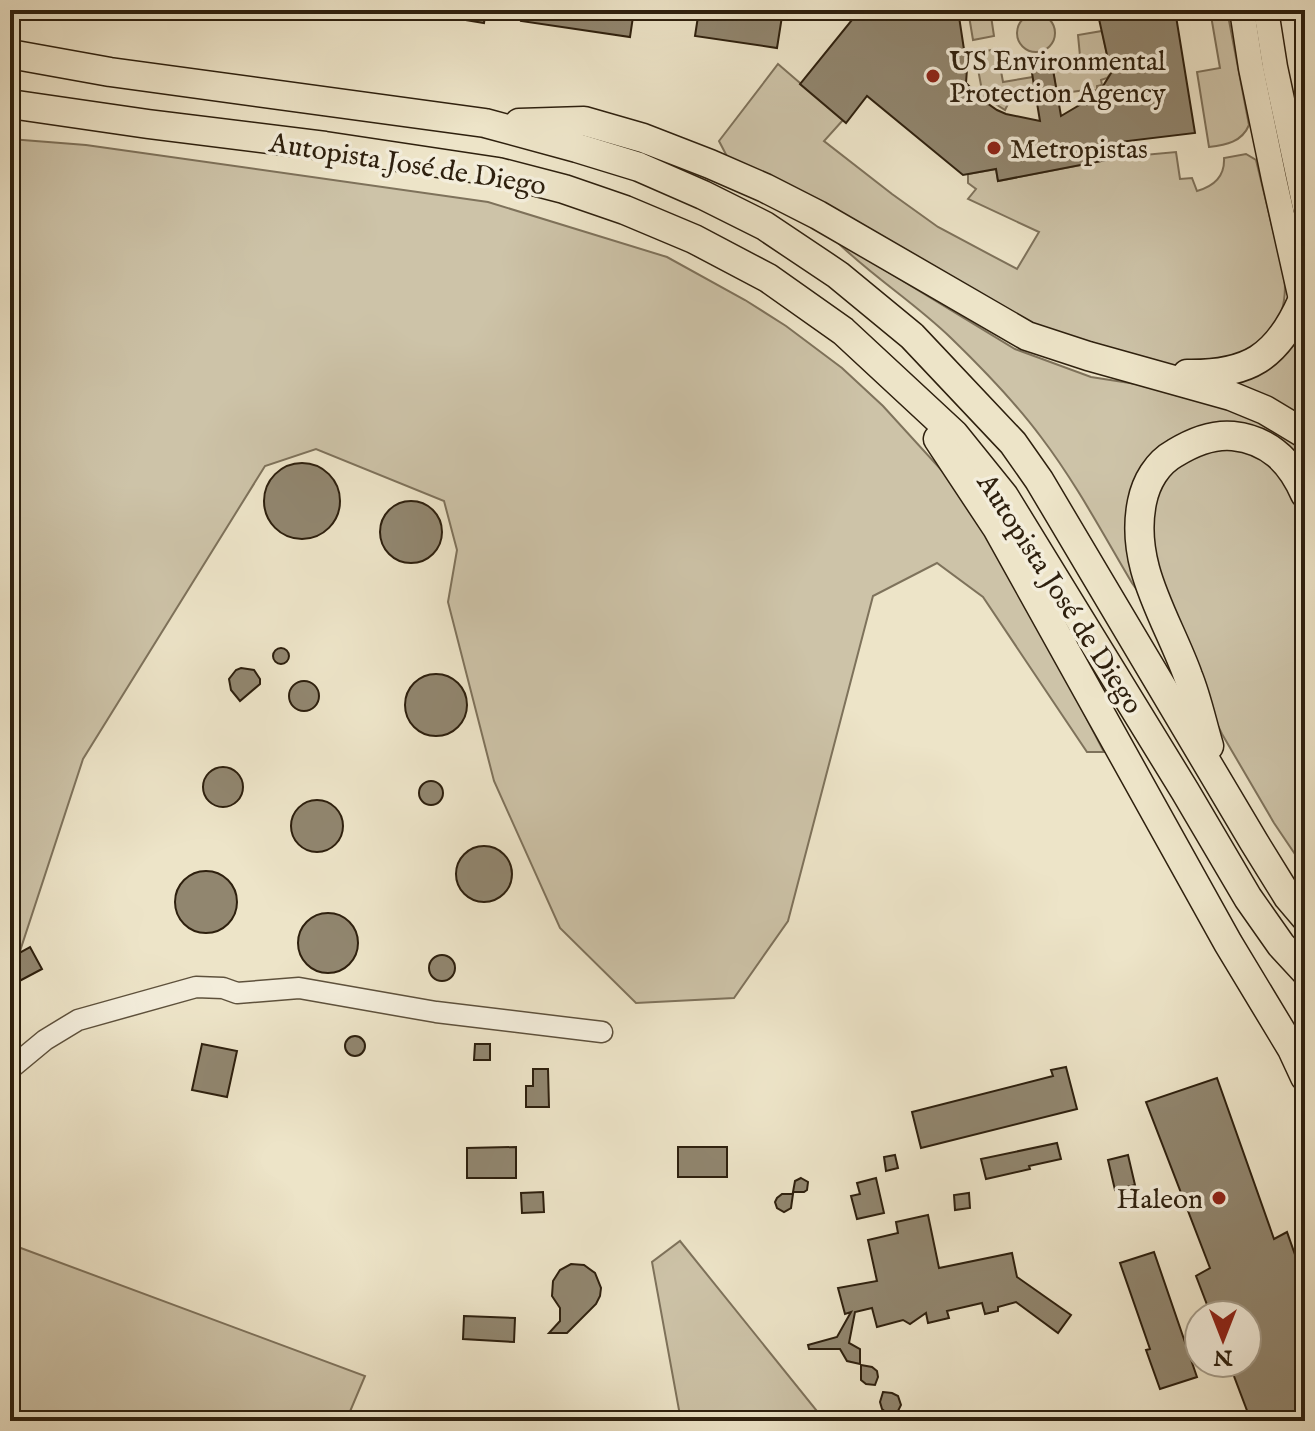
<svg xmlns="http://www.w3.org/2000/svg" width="1315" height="1431" font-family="'IM FELL English',serif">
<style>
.green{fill:#cdc3a8;stroke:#7e725b;stroke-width:2}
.building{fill:#91866f;stroke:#2e200e;stroke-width:2}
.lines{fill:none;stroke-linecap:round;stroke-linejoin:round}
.minor-casing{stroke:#5e513c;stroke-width:23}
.major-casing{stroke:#2e200e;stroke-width:27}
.highway-casing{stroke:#2e200e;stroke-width:31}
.minor{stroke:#f3eddb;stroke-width:20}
.major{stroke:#ede4c8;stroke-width:24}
.highway{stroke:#ede4c8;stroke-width:28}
.poi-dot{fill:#8f2418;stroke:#f3eddb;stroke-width:3}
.labels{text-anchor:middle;stroke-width:7;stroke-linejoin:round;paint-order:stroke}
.poi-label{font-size:28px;fill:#2e200e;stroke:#f3eddb;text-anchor:start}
.street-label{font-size:28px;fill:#2e200e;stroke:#f3eddb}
</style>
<rect width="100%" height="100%" fill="#ede4c8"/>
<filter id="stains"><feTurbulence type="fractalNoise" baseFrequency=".0025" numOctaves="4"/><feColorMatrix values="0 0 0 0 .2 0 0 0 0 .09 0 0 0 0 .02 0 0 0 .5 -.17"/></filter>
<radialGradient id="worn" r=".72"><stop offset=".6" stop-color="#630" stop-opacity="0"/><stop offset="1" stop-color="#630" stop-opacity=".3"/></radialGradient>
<g class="green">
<polygon points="968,10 978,10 979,18 991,16 994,36 973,40"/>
<path d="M1210,10h17l22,115c-7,17 -23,20 -40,22l-12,-75 23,-4z"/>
<circle cx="1036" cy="33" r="19"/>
<polygon points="1102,31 1111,73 1107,78 1101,80 1102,85 1097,86 1097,90 1086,92 1086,90 1057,94 1053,71 1076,66 1080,56 1078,35"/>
<polygon points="997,49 1003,82 1033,77 1036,97 1009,102 1005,110 983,96 975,53"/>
<path d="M778,64l65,56 -19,21 68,53 46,33 79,42 22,-37 -71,-33 8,-10 -8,-6v-9l28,-5 2,12 124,-24 54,-5 4,27 12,-1 5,13c18,-5 28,-15 27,-33l22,-4 10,6 28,115c4,28 -5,48 -19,71l-86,24 -151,-46 -296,-158 -13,-25z"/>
<polygon points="10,139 86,145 488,202 667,257 745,300 786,326 842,368 883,406 967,498 1044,636 1104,752 1087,752 983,597 937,563 873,596 788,921 734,998 636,1003 560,928 494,781 448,602 457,550 444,501 316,449 265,466 83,759 20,951 10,957"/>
<path d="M834,239l181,110 76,28 58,9 90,25 66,36v28l-53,-41 -103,35 -7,128 -10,-14c-29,-49 -56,-100 -91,-146 -26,-35 -58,-68 -90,-99 -37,-36 -81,-63 -117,-99z"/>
<polygon points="1299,326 1305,361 1305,423 1236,385 1236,382"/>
<polygon points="1223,448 1242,450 1263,457 1299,494 1305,529 1305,869 1274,823 1222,734 1196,681 1155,582 1147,511 1167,474 1180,461"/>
<polygon points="680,1241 825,1421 681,1421 652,1262"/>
<polygon points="10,1244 365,1376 346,1421 10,1421"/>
</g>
<g class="building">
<polygon points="448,10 486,10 484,23 447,17"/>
<polygon points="523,10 634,10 630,37 521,21"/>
<polygon points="699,10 783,10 777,48 695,36"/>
<polygon points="860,10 958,10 967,69 966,83 984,101 997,110 1006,114 1040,121 1030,61 1051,58 1061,116 1098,94 1111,73 1097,10 1175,10 1195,133 1119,142 1122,157 998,181 996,169 963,175 867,96 846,123 800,84"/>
<circle cx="302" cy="501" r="38"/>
<circle cx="411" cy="532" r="31"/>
<circle cx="281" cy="656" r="8"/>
<polygon points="241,668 254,670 260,679 260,684 240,701 231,690 229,679 236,670"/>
<circle cx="436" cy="705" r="31"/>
<circle cx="304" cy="696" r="15"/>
<circle cx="223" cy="787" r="20"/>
<circle cx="431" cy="793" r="12"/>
<circle cx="317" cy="826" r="26"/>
<circle cx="484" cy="874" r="28"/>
<circle cx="206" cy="902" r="31"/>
<circle cx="328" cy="943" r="30"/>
<polygon points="30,947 42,969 10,986 10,958"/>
<circle cx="442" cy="968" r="13"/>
<circle cx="355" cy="1046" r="10"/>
<polygon points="202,1044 237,1051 227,1097 192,1090"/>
<polygon points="475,1044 490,1044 490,1060 474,1060"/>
<polygon points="1066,1067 1077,1109 921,1148 912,1112 1053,1076 1051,1070"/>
<polygon points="533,1069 548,1069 549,1107 526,1107 526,1086 533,1086"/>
<polygon points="1217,1078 1274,1239 1287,1232 1305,1283 1305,1421 1251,1421 1229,1363 1247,1363 1247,1315 1211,1315 1196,1276 1210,1268 1146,1102"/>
<polygon points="1057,1143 1061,1159 1029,1166 1030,1169 986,1179 981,1159"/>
<polygon points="516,1147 516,1178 467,1178 467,1148"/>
<rect x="678" y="1147" width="49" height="30"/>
<polygon points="895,1155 898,1168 886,1171 884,1157"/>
<polygon points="1128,1155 1135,1185 1115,1190 1108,1160"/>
<polygon points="801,1178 808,1182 807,1190 804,1192 793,1192 795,1181"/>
<polygon points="876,1178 884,1213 857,1219 851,1196 860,1194 857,1183"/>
<polygon points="543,1192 544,1212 522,1213 521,1193"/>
<polygon points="969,1193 970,1208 955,1210 954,1195"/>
<polygon points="782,1194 793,1194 791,1208 784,1212 777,1208 775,1202 777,1198"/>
<polygon points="928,1215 939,1268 1012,1253 1017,1277 1071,1315 1058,1333 1016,1302 998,1307 998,1311 985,1314 982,1303 947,1311 949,1318 928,1323 926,1313 910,1324 903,1320 877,1327 872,1308 855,1312 849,1343 860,1349 860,1364 847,1361 840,1349 809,1349 808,1345 837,1337 851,1312 845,1314 838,1288 877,1281 868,1240 898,1233 896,1222"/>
<polygon points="1154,1252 1197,1377 1160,1389 1146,1350 1150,1349 1120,1263"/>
<polygon points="571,1264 584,1265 595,1273 601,1288 600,1296 596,1304 567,1333 549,1333 560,1321 560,1308 552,1296 553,1281 560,1270"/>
<polygon points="464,1316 515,1318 514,1342 463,1339"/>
<polygon points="861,1365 872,1367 877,1371 878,1377 875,1385 866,1384 861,1380"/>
<polygon points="883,1392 892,1393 898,1396 901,1405 898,1411 888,1414 882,1409 880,1402"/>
</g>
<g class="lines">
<g class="minor-casing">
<polyline id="minor" points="10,1069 45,1040 78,1020 196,987 223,988 237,993 299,988 436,1012 602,1032"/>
</g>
<g class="major-casing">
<g id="major">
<polyline points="1242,10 1251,68 1274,179 1305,317"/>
<polyline points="1266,10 1275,67 1305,207"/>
</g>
</g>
<g class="highway-casing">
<g id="highway">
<polyline points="10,54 110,72 485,123 577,148 639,167 703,195 765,226 838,275 912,336 1013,443 1039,480 1254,842 1288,897 1305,917"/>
<polyline points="10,104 148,124 325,146 498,172 564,189 625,210 694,239 768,278 843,331 954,434 1004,496 1185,791 1248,898 1281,945 1305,971"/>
<polyline points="519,123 584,121 643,138 710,164 765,188 818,215 1027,336 1088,356 1231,396 1265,410 1305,434"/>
<path d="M1187,374c61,1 90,-16 115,-73"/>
<polyline points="938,439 997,528 1228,943 1292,1049 1305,1077"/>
<path d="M1209,746c-7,-23 -12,-48 -21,-70 -21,-58 -59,-110 -46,-174 4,-20 15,-39 33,-49 18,-11 37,-19 58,-17 37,4 58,26 72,58"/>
</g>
</g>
<use href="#minor" class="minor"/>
<use href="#major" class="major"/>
<use href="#highway" class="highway"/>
</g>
<g class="poi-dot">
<circle cx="933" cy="76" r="8"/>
<circle cx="994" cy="148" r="8"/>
<circle cx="1219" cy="1198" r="8"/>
</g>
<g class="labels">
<g class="poi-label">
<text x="949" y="70">US Environmental<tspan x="949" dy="32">Protection Agency</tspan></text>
<text x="1010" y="158">Metropistas</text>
<text x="1203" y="1208" text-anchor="end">Haleon</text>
</g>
<g class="street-label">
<text transform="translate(408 163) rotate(9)" y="10">Autopista José de Diego</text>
<text transform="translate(1061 593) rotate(57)" y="10">Autopista José de Diego</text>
</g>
</g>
<rect width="1315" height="1431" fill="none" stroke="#ede4c8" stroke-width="40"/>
<rect x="12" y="12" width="1291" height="1407" fill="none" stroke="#2e200e" stroke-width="4"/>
<rect x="20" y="20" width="1275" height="1391" fill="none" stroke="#2e200e" stroke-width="2"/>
<g transform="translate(1223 1339) rotate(180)"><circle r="38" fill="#f3eddb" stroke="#a49b89" stroke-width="2"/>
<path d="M0-6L14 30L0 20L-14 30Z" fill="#8f2418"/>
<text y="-12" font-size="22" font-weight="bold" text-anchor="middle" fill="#2e200e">N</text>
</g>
<rect width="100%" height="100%" filter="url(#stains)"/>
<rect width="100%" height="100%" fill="url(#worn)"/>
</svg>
